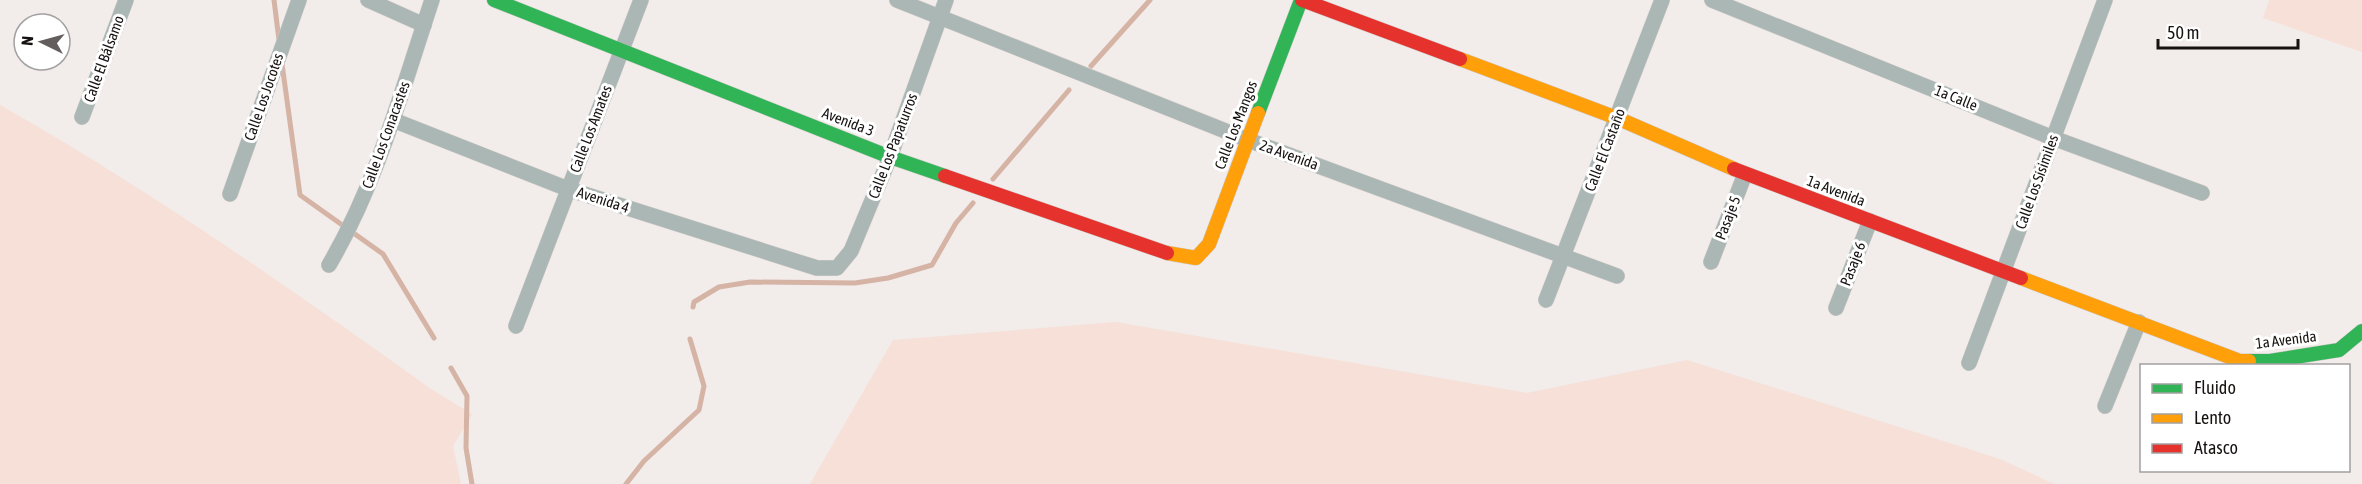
<svg xmlns="http://www.w3.org/2000/svg" width="2362" height="484" font-family="'Asap Condensed',sans-serif">
<style>
.green{fill:#f6e0d7}
.lines{fill:none;stroke-linecap:round;stroke-linejoin:round}
.stream{stroke:#d5b3a5;stroke-width:5}
.street-casing{stroke:#cecac8;stroke-width:16}
.fast-casing{stroke:#cecac8;stroke-width:15}
.slow-casing{stroke:#cecac8;stroke-width:15}
.jam-casing{stroke:#cecac8;stroke-width:15}
.street{stroke:#aab7b4;stroke-width:15}
.fast{stroke:#30b455;stroke-width:14}
.slow{stroke:#ff9f0a;stroke-width:14}
.jam{stroke:#e5322d;stroke-width:14}
.labels{text-anchor:middle;stroke-width:6;stroke-linejoin:round;paint-order:stroke}
.street-label{font-size:15px;fill:#161211;stroke:#fff}
</style>
<rect width="100%" height="100%" fill="#f2ecea"/>
<g class="green">
<polygon points="2269,0 2362,0 2362,52 2263,18"/>
<path d="M0,105c150,85 291,184 431,284l41,25 -19,32 8,38h-461z"/>
<polygon points="1116,322 1527,393 1687,360 2000,459 2054,484 810,484 893,340"/>
</g>
<g class="lines">
<g class="stream">
<polyline points="274,0 279,40"/>
<polyline points="282,64 300,195 383,254 434,338"/>
<polyline points="1091,66 1150,0"/>
<polyline points="993,179 1069,90"/>
<polyline points="693,307 694,302 719,287 750,282 855,283 888,278 932,265 956,223 973,203"/>
<polyline points="451,368 467,396 466,448 472,484"/>
<polyline points="626,484 644,461 699,410 704,386 690,339"/>
</g>
<g class="street-casing">
<g id="street">
<polyline points="368,0 424,25"/>
<polyline points="897,0 1248,140 1617,276"/>
<polyline points="1712,0 2053,138 2202,193"/>
<polyline points="82,117 126,0"/>
<polyline points="393,120 568,189 817,268 837,268 851,251 890,157 946,0"/>
<polyline points="230,194 299,0"/>
<polyline points="1711,262 1745,174"/>
<path d="M329,265c48,-82 73,-175 103,-265"/>
<polyline points="1546,300 1662,0"/>
<polyline points="1836,308 1870,221"/>
<polyline points="516,326 641,0"/>
<polyline points="1969,363 2105,0"/>
<polyline points="2105,406 2139,322"/>
</g>
</g>
<g class="fast-casing">
<g id="fast">
<polyline points="494,0 890,157 945,176"/>
<polyline points="1258,113 1301,0"/>
<polyline points="2249,361 2270,361 2339,350 2362,331"/>
</g>
</g>
<g class="slow-casing">
<g id="slow">
<polyline points="1460,59 1617,118 1734,169"/>
<polyline points="1167,253 1196,258 1209,244 1258,113"/>
<polyline points="2021,278 2240,361 2249,361"/>
</g>
</g>
<g class="jam-casing">
<g id="jam">
<polyline points="1302,0 1460,59"/>
<polyline points="1734,169 2021,278"/>
<polyline points="945,176 1167,253"/>
</g>
</g>
<use href="#street" class="street"/>
<use href="#fast" class="fast"/>
<use href="#slow" class="slow"/>
<use href="#jam" class="jam"/>
</g>
<g class="labels">
<g class="street-label">
<text transform="translate(104 59) rotate(-70)" y="5">Calle El Bálsamo</text>
<text transform="translate(264 97) rotate(-71)" y="5">Calle Los Jocotes</text>
<text transform="translate(1956 98) rotate(22)" y="5">1a Calle</text>
<text transform="translate(848 122) rotate(21)" y="5">Avenida 3</text>
<text transform="translate(1236 125) rotate(-69)" y="5">Calle Los Mangos</text>
<text transform="translate(591 129) rotate(-69)" y="5">Calle Los Amates</text>
<text transform="translate(386 135) rotate(-70)" y="5">Calle Los Conacastes</text>
<text transform="translate(893 146) rotate(-69)" y="5">Calle Los Papaturros</text>
<text transform="translate(1605 150) rotate(-69)" y="5">Calle El Castaño</text>
<text transform="translate(1289 155) rotate(20)" y="5">2a Avenida</text>
<text transform="translate(2037 182) rotate(-70)" y="5">Calle Los Sisimiles</text>
<text transform="translate(1836 191) rotate(21)" y="5">1a Avenida</text>
<text transform="translate(603 200) rotate(18)" y="5">Avenida 4</text>
<text transform="translate(1728 218) rotate(-69)" y="5">Pasaje 5</text>
<text transform="translate(1853 264) rotate(-69)" y="5">Pasaje 6</text>
<text transform="translate(2286 340) rotate(-7)" y="5">1a Avenida</text>
</g>
</g>
<rect x="2140" y="364" width="210" height="108" fill="#ffffff" stroke="#a2a0a0" stroke-width="1.5"/>
<rect x="2152" y="384" width="30" height="9" fill="#30b455" stroke="#a2a0a0" stroke-width="1.5"/>
<text x="2194" y="394" font-size="18" fill="#161211">Fluido</text>
<rect x="2152" y="414" width="30" height="9" fill="#ff9f0a" stroke="#a2a0a0" stroke-width="1.5"/>
<text x="2194" y="424" font-size="18" fill="#161211">Lento</text>
<rect x="2152" y="444" width="30" height="9" fill="#e5322d" stroke="#a2a0a0" stroke-width="1.5"/>
<text x="2194" y="454" font-size="18" fill="#161211">Atasco</text>
<g transform="translate(42 42) rotate(275)"><circle r="28" fill="#ffffff" stroke="#a2a0a0" stroke-width="1.5"/>
<path d="M0-4.5L10 22L0 15L-10 22Z" fill="#635e5d"/>
<text y="-9" font-size="16" font-weight="bold" text-anchor="middle" fill="#161211">N</text>
</g>
<path d="M2158 39v9h140v-9" fill="none" stroke="#161211" stroke-width="3"/>
<text x="2167" y="39" font-size="18" fill="#161211" stroke="#ffffff" stroke-width="4.5" paint-order="stroke">50 m</text>
</svg>
